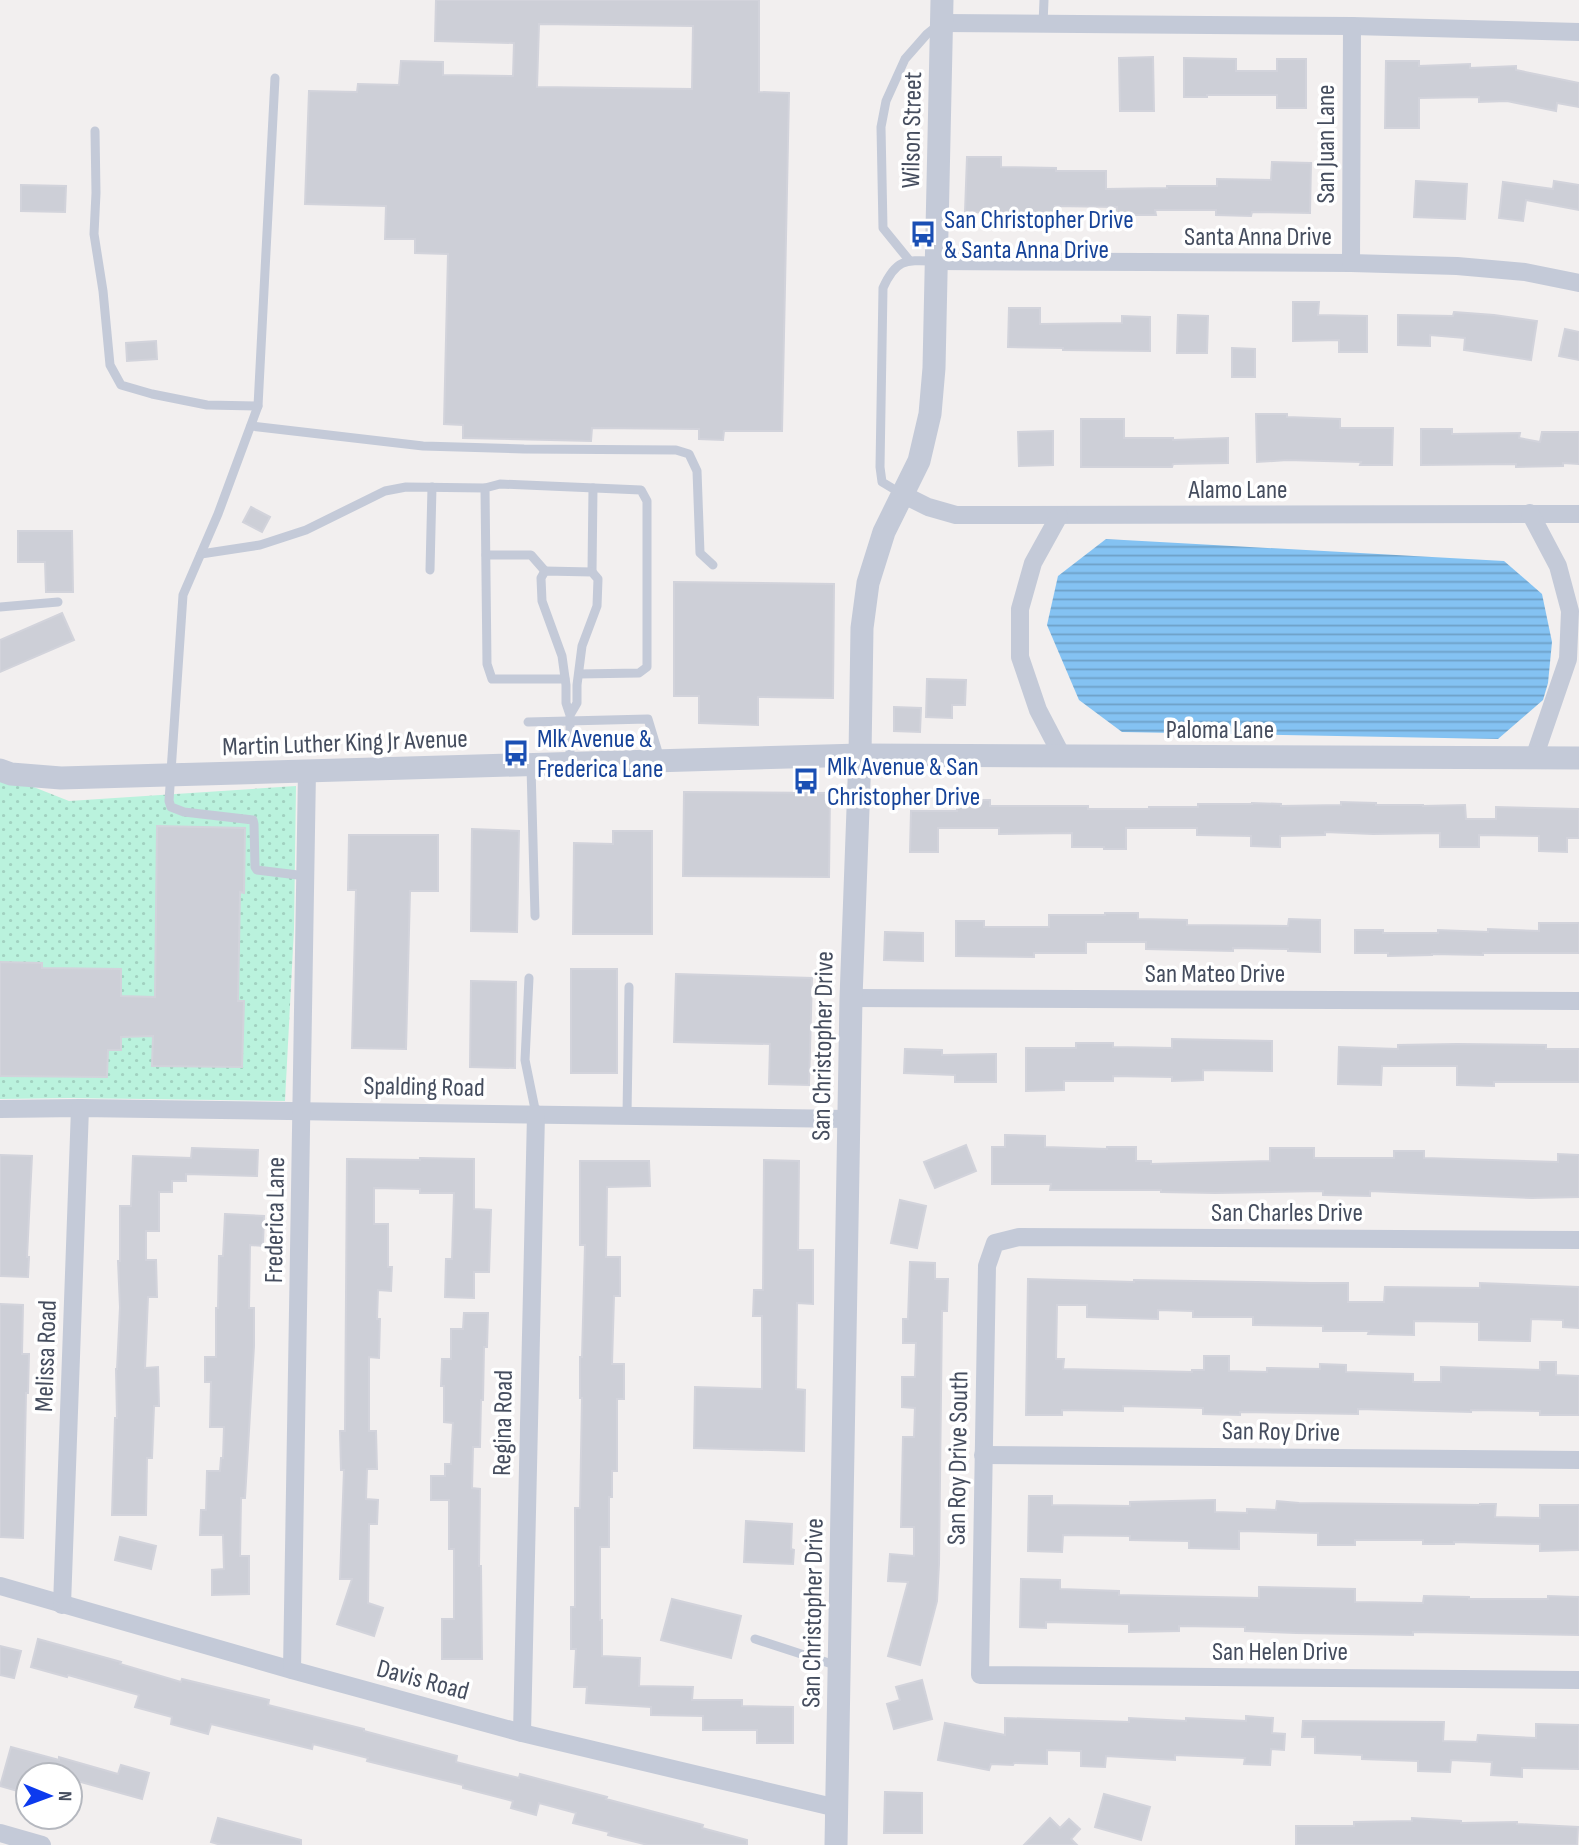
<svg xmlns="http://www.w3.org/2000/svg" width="1579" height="1845" font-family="'Sofia Sans Condensed',sans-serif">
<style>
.park{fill:url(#park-dots)}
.water{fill:url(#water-rules)}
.building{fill:#cdcfd7;stroke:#d2d3db;stroke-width:2;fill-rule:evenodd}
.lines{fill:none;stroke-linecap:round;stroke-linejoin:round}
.service{stroke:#c4cad8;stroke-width:9}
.minor{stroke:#c4cad8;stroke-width:18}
.tertiary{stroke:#c4cad8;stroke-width:23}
.labels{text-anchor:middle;stroke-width:7;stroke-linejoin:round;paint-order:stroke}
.street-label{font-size:26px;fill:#454d5e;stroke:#fff}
.transit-label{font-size:26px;fill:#164399;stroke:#fff;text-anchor:start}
</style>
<defs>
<pattern id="park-dots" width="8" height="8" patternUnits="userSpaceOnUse" patternTransform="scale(1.75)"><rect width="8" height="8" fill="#baf2dd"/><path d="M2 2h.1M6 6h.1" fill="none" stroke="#a1d1c0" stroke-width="1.8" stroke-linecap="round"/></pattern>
<pattern id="water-rules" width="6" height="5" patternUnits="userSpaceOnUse" patternTransform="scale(1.75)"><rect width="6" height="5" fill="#84c2f2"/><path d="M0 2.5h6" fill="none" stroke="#6ea0c7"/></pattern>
</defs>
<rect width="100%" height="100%" fill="#f2efef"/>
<polygon class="park" points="0,780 26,784 69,801 296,786 294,929 285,1101 69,1098 0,1099"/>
<polygon class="water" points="1106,539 1504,561 1542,594 1552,642 1548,683 1543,700 1498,739 1122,732 1079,700 1047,625 1058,576"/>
<g class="building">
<path d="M436,0h323v92l30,1 -7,338h-58l-1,9 -24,-1v-10l-107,-1 -1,13 -128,-3v-13l-19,-1 4,-170 -33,-1v-14h-30l1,-33 -81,-2 4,-113 48,1 1,-8 41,1 2,-24 42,1v13l70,1 1,-33 -79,-2zM539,24l154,2 -1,63 -155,-2z"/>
<polygon points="1153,57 1154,111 1120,111 1119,58"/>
<polygon points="1184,58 1236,59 1236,71 1277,71 1277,59 1306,59 1306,108 1277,108 1277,95 1207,95 1207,97 1184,97"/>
<polygon points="1386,61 1419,61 1419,66 1470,64 1470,68 1516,66 1516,70 1579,83 1579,107 1557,103 1556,111 1507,101 1479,102 1479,97 1419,98 1419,128 1385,128"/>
<polygon points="967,157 1001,157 1001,167 1056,168 1056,171 1106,171 1106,189 1167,188 1167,186 1217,186 1217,179 1271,180 1272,162 1311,163 1310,213 1252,212 1251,216 1216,215 1216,210 1155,210 1156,215 1117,215 1117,207 1055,206 1055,214 965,212"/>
<polygon points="1416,181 1467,184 1465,219 1414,217"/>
<polygon points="1554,181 1579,185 1579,210 1526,200 1523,221 1499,218 1503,182 1553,189"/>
<polygon points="21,185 66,186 65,212 21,211"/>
<polygon points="1293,302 1319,302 1318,315 1367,316 1367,352 1339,352 1339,340 1293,341"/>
<polygon points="1009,308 1040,308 1040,324 1122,323 1122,316 1150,317 1150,351 1063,350 1063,348 1008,347"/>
<polygon points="1454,312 1494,315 1537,321 1531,360 1464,350 1465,338 1430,335 1430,346 1398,345 1398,315 1453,316"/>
<polygon points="1178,315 1208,316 1207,353 1177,353"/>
<polygon points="1565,329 1579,332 1579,360 1559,356"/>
<polygon points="156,341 157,359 127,361 126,343"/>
<polygon points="1232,348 1255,349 1255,377 1232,377"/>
<polygon points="1256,414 1287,414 1287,417 1340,419 1340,428 1393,428 1392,465 1360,465 1361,462 1287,460 1257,462"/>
<polygon points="1081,419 1124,419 1124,438 1173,438 1173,440 1228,438 1228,463 1173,464 1172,467 1081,467"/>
<polygon points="1421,429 1452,429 1452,434 1520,433 1519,438 1540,442 1542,432 1579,432 1579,464 1563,463 1563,466 1516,467 1516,464 1421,465"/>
<polygon points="1053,431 1053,465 1019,466 1018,432"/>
<polygon points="251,507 270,517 262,532 243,522"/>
<polygon points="18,531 72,531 73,592 46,592 45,562 18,562"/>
<polygon points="674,582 834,584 833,698 758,697 758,725 699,723 699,696 674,696"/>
<polygon points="62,613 74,640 0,672 0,640"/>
<polygon points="927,679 966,680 965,705 952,705 952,718 926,717"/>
<polygon points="894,707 921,708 920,732 894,731"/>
<polygon points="684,792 830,793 829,877 683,876"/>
<polygon points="957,800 990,800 990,806 1088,806 1088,809 1149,809 1149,807 1198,807 1198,804 1252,804 1252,803 1281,804 1281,806 1341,805 1341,802 1376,803 1376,805 1423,805 1423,806 1465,805 1466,819 1496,819 1496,807 1579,809 1579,838 1567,838 1567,852 1539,851 1539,836 1479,835 1479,847 1440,847 1440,833 1373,834 1325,832 1325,835 1280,836 1280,847 1251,846 1251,836 1197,835 1197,828 1126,828 1126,849 1104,849 1104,847 1072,847 1072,833 999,834 999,828 938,828 938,852 910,852 911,811 957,811"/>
<polygon points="157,826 245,828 244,893 240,892 238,1001 244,1001 242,1067 152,1066 153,1036 121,1037 121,1050 108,1050 107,1077 0,1076 0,962 42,963 42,968 121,969 121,996 155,997"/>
<polygon points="472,829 519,831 517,932 471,931"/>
<polygon points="613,831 652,831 652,934 573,934 574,843 613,844"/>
<polygon points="349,835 438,835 438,891 410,891 406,1049 352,1048 356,890 348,890"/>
<polygon points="1105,913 1138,913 1138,919 1187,920 1187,925 1288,926 1289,919 1320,920 1320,952 1288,951 1288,949 1233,948 1233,951 1146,949 1146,942 1086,942 1086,953 1034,953 1034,957 956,956 956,921 984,921 984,927 1049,927 1049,915 1105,915"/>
<polygon points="1539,923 1579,923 1579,953 1483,953 1483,955 1432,954 1432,955 1388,956 1388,953 1355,953 1355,930 1383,930 1383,933 1438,933 1438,930 1488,932 1488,929 1539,931"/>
<polygon points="885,932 923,933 923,961 884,960"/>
<rect x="571" y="969" width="46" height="104"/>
<polygon points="676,974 812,978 809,1085 769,1084 770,1044 674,1042"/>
<polygon points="471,981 516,982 515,1068 470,1067"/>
<polygon points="1172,1039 1272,1041 1272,1071 1203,1070 1203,1080 1172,1081 1172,1077 1113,1076 1113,1081 1064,1081 1064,1090 1026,1091 1026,1048 1076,1048 1076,1043 1113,1043 1113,1047 1172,1048"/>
<polygon points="1457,1044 1546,1045 1546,1049 1579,1049 1579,1082 1494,1082 1494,1086 1457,1085 1457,1066 1382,1066 1381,1085 1338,1084 1339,1047 1398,1049 1398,1045"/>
<polygon points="905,1049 942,1050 942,1055 996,1054 996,1082 955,1082 955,1075 904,1073"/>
<polygon points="1005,1135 1045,1136 1045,1147 1107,1149 1107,1147 1136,1147 1136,1161 1151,1161 1151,1164 1270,1161 1270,1148 1314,1148 1314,1158 1394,1158 1394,1151 1424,1151 1424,1158 1558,1162 1558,1154 1579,1155 1579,1197 1532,1198 1370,1191 1370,1196 1323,1195 1323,1191 1215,1193 1161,1192 1161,1190 1050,1190 1051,1184 992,1184 992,1147 1005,1147"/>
<polygon points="966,1145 976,1171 935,1188 924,1162"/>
<polygon points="192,1148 258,1150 257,1176 186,1174 186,1181 172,1181 172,1192 159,1192 159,1231 146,1231 146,1260 156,1260 157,1297 148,1297 145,1368 158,1367 159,1406 154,1406 152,1458 147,1458 146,1515 112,1515 115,1418 117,1418 116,1369 117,1369 120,1307 118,1261 120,1261 120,1206 131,1206 133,1156 191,1158"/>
<polygon points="0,1155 32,1156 27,1257 29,1257 28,1277 0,1276"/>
<polygon points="420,1158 474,1159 474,1209 491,1210 489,1272 474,1272 474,1298 445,1297 446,1259 452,1259 454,1193 420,1193 420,1189 374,1188 374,1224 388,1224 388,1267 392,1267 391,1291 378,1290 377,1319 380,1319 379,1358 369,1357 369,1431 376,1431 377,1469 367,1469 366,1499 378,1500 377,1524 369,1524 368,1603 383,1608 374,1636 337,1624 352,1579 340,1579 344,1470 341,1470 340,1431 345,1431 347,1159 420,1160"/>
<polygon points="764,1160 799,1161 798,1250 813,1250 813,1304 797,1303 796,1389 805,1390 804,1451 694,1448 695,1387 762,1389 762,1316 753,1316 754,1290 763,1290"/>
<polygon points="580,1161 649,1161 650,1186 607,1187 606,1257 620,1257 620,1296 614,1296 612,1364 624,1364 624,1399 617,1399 617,1471 612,1471 612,1497 609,1497 609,1547 600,1547 600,1620 602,1620 602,1656 640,1658 639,1686 693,1687 692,1700 742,1700 742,1706 793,1707 793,1743 757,1743 757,1730 703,1730 703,1716 651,1715 651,1707 586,1703 587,1687 574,1687 576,1649 571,1649 571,1607 575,1607 575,1508 580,1508 582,1398 580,1398 580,1357 582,1357 585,1245 580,1245"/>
<polygon points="900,1200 926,1206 917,1248 891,1243"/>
<polygon points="225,1214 264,1216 263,1246 250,1245 249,1308 254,1308 254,1346 245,1498 241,1498 240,1556 249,1556 249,1594 212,1595 212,1570 224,1569 223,1535 200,1535 201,1510 206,1510 207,1471 220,1471 221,1458 223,1458 224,1427 210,1427 211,1382 205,1382 205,1357 216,1357 216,1308 218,1308 219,1256 223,1256"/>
<polygon points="910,1262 935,1263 935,1279 948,1279 947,1311 942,1311 939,1564 937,1601 920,1665 888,1656 908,1582 888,1581 890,1554 914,1556 914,1527 901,1527 903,1437 914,1437 915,1408 902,1407 902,1377 915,1377 916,1343 903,1343 903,1319 908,1319"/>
<polygon points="1028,1279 1134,1282 1134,1280 1310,1283 1348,1283 1348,1302 1384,1302 1385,1287 1480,1288 1480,1283 1579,1287 1579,1328 1563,1327 1563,1320 1531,1319 1530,1341 1479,1340 1479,1322 1414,1321 1414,1335 1368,1334 1369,1331 1323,1331 1323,1326 1253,1325 1253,1317 1193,1317 1193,1311 1158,1310 1158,1319 1087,1317 1087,1305 1057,1305 1056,1359 1064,1359 1063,1369 1192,1372 1192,1370 1204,1370 1204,1356 1229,1356 1229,1371 1267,1372 1267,1368 1320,1369 1320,1364 1346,1365 1346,1372 1413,1374 1413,1382 1441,1382 1441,1367 1540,1370 1540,1362 1556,1362 1556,1375 1579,1376 1579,1415 1540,1415 1540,1411 1471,1410 1471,1412 1358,1409 1358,1414 1240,1412 1240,1415 1203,1414 1203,1408 1123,1406 1123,1411 1062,1410 1062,1415 1026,1415"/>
<polygon points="0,1304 23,1305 22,1354 29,1354 28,1393 26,1393 23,1538 0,1537"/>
<polygon points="464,1313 488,1313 487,1347 484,1347 483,1400 481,1400 480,1447 473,1447 472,1488 480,1489 479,1566 481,1566 482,1659 442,1659 442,1619 454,1619 454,1549 449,1549 449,1500 431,1500 431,1476 445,1476 445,1464 451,1464 453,1423 444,1422 444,1386 441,1386 442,1359 451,1359 451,1329 463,1329"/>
<polygon points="1029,1496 1052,1496 1052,1505 1130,1506 1130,1502 1215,1500 1215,1512 1247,1513 1247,1509 1276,1510 1277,1501 1299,1503 1480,1505 1480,1504 1496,1504 1495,1517 1540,1518 1540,1505 1579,1505 1579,1550 1540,1551 1540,1544 1454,1542 1454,1544 1423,1544 1423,1540 1355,1540 1355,1545 1318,1545 1318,1533 1239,1531 1239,1549 1189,1548 1189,1541 1130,1540 1130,1536 1063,1535 1062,1552 1028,1551"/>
<polygon points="746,1521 792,1524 791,1549 794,1550 793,1564 744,1562"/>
<polygon points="120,1537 156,1546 151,1569 115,1560"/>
<polygon points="1021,1579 1060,1580 1060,1589 1119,1591 1119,1595 1259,1598 1259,1587 1355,1589 1355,1602 1423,1603 1424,1596 1469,1597 1469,1599 1548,1599 1548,1596 1579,1597 1579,1635 1413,1632 1413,1635 1296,1633 1245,1631 1245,1627 1179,1626 1179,1631 1129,1632 1129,1624 1046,1622 1046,1628 1020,1627"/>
<polygon points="672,1599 741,1616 731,1658 661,1640"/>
<polygon points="38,1639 121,1662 120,1664 181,1682 182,1679 269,1700 268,1705 364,1729 364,1731 457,1756 456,1762 519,1778 520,1774 607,1797 606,1799 703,1825 702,1828 747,1840 747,1845 648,1845 608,1835 609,1832 573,1823 576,1813 539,1803 536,1815 511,1808 513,1801 463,1788 463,1785 367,1761 368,1758 313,1744 312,1749 211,1724 208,1734 171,1724 172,1717 135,1707 139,1695 68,1675 67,1677 31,1667"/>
<polygon points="0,1646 21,1651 14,1678 0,1675"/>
<polygon points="922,1680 932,1719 894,1729 887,1704 900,1700 896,1687"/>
<polygon points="1246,1716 1273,1718 1272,1733 1285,1734 1284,1750 1271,1749 1270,1765 1244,1764 1245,1758 1175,1755 1175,1760 1106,1756 1105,1767 1081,1766 1081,1751 1047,1750 1047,1764 1014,1763 1013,1765 991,1764 989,1770 938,1760 945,1723 1005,1735 1005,1718 1129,1722 1129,1718 1186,1721 1186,1718 1246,1721"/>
<polygon points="1303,1721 1444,1722 1443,1741 1477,1742 1478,1735 1536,1738 1536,1724 1579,1725 1579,1769 1522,1768 1522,1777 1491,1775 1492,1762 1451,1760 1450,1772 1418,1771 1418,1761 1362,1759 1362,1755 1315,1753 1315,1737 1302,1737"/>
<polygon points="11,1747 59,1760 59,1757 118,1774 121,1765 149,1773 142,1799 70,1779 70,1775 55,1775 35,1769 33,1775 28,1775 28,1794 0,1786"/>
<polygon points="885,1792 922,1793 922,1833 884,1833"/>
<polygon points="1104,1794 1150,1807 1141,1840 1095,1827"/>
<polygon points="218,1818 301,1840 301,1845 221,1845 211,1842"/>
<polygon points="1050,1818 1060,1828 1069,1819 1080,1829 1071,1839 1077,1845 1024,1845"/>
<polygon points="1412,1818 1461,1821 1461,1823 1517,1822 1517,1824 1578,1827 1577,1845 1296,1845 1296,1826 1354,1826 1354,1822 1412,1821"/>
</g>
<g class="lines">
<g class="service">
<polyline points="1043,24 1044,0"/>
<polyline points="275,78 258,406 218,514 183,595 169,801 171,807 184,812 253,820 254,824 255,867 257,870 306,876"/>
<polyline points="95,131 96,193 94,234 103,291 110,365 121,385 152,394 207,405 258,406"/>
<polyline points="909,260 883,228 881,127 886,101 905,59 927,34 937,26"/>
<polyline points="251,426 423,446 524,449 676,450 689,454 697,471 700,553 713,565"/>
<path d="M902,494l-20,-12 -2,-15 3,-179c13,-29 22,-28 51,-27"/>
<polyline points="201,554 260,545 306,530 385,491 406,487 485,488"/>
<polyline points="486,555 531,555 545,571"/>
<polyline points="430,570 432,487"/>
<polyline points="592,572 593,488"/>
<polyline points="0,607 58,602"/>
<polyline points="565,679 492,679 487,664 485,488 500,484 641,490 647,501 647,667 639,673 579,674"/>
<polyline points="570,715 577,703 577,685 582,646 597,606 598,579 592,572 545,571 541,578 542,601 562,656 566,685 566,703 570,715 570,762"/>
<polyline points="528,722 648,719 660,759"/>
<polyline points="531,767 535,916"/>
<polyline points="529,978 525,1060 536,1114"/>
<polyline points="627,1115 629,987"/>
<polyline points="755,1639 838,1666"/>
</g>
<g class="minor">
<polyline points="942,23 1352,26 1579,32"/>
<polyline points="936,261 1351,263 1457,266 1525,272 1579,283"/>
<polyline points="1351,263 1352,26"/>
<polyline points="902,494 928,507 956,515 1579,514"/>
<polyline points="1530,513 1558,566 1570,611 1568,659 1534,758"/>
<polyline points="1059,516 1033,563 1020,609 1020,657 1038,710 1062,756"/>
<polyline points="851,998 1579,1001"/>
<polyline points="0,1109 80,1108 848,1119"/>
<polyline points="1579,1240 1019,1237 995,1243 987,1266 980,1675 1579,1680"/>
<polyline points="983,1455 1579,1460"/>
<polyline points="0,1586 292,1670 522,1733 837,1808"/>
<polyline points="62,1605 80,1108"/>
<polyline points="292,1670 307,771"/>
<polyline points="522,1733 536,1114"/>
<polyline points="0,1833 42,1845"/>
</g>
<g class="tertiary">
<polyline points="0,770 11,774 61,778 860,755 1579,758"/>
<polyline points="836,1845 851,998 860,755 862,628 868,583 884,532 919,461 930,414 934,368 942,0"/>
</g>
</g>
<defs>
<g id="bus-bare" transform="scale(2.1)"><path d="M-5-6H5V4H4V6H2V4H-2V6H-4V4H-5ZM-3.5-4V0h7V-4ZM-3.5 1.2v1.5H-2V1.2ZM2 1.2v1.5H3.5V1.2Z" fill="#1a4fb4" stroke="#fff" stroke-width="2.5" paint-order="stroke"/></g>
</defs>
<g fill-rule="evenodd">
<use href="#bus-bare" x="923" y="234"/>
<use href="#bus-bare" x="516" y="753"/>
<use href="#bus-bare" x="806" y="781"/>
</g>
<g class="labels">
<g class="street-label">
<text transform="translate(911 130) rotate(-89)" y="9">Wilson Street</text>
<text transform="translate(1325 144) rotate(-90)" y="9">San Juan Lane</text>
<text x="1258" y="245">Santa Anna Drive</text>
<text x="1238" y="498">Alamo Lane</text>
<text x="1220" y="738">Paloma Lane</text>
<text transform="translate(345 742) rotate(-2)" y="9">Martin Luther King Jr Avenue</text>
<text x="1215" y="982">San Mateo Drive</text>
<text transform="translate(822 1046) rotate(-89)" y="9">San Christopher Drive</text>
<text transform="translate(424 1086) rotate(1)" y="9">Spalding Road</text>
<text x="1287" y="1221">San Charles Drive</text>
<text transform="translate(274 1220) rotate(-89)" y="9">Frederica Lane</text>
<text transform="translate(45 1356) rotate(-88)" y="9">Melissa Road</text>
<text transform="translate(502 1423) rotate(-89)" y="9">Regina Road</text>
<text transform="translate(1281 1431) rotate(1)" y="9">San Roy Drive</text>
<text transform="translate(957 1458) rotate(-89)" y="9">San Roy Drive South</text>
<text transform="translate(812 1613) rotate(-89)" y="9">San Christopher Drive</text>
<text x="1280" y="1660">San Helen Drive</text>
<text transform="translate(423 1679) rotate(15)" y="9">Davis Road</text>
</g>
<g class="transit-label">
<text x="944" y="228">San Christopher Drive<tspan x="944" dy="30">&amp; Santa Anna Drive</tspan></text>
<text x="537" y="747">Mlk Avenue &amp;<tspan x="537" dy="30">Frederica Lane</tspan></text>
<text x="827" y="775">Mlk Avenue &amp; San<tspan x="827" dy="30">Christopher Drive</tspan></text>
</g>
</g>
<g transform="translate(49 1796) rotate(91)"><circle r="33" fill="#ffffff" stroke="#b5b8bf" stroke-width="2"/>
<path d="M0-5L12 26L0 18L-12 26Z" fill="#0c3aee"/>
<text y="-10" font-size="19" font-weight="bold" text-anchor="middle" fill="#454d5e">N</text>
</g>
</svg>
